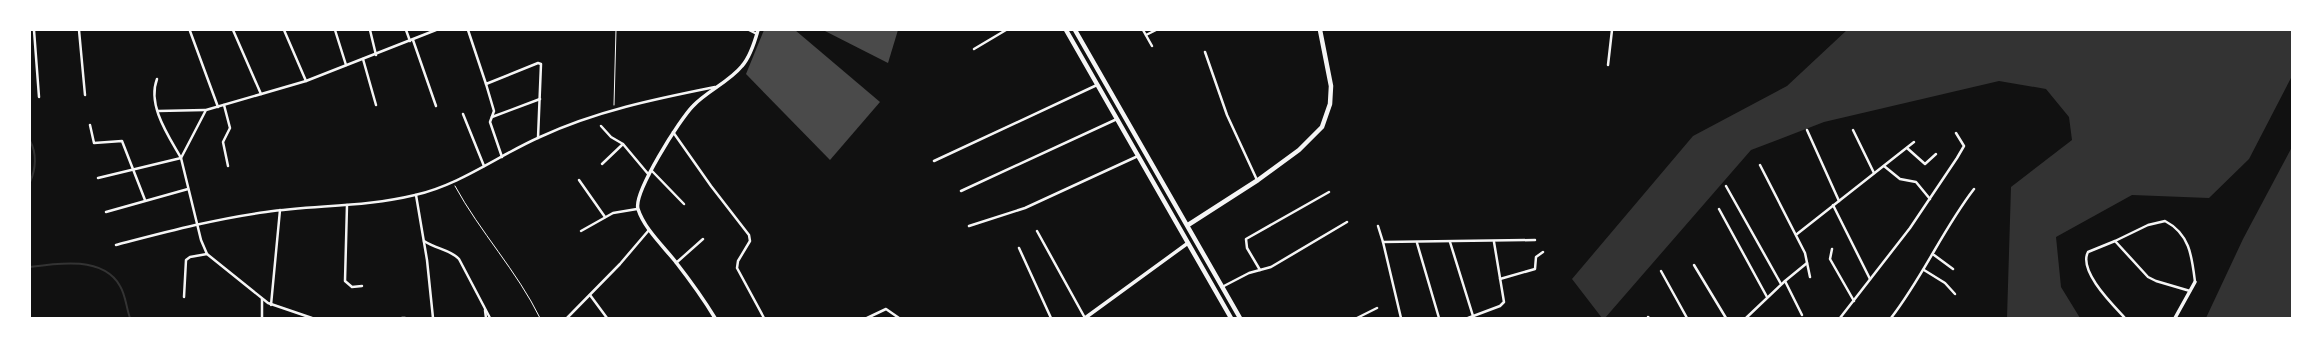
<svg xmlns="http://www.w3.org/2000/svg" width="2322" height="348" font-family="'Nunito Sans',sans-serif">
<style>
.water{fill:#333}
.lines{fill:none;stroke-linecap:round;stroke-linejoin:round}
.stream{stroke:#333;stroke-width:2}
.building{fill:#4a4a4a}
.path{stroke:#f5f5f5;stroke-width:1}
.minor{stroke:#f5f5f5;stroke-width:2.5}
.tertiary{stroke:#f5f5f5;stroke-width:3.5}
.primary{stroke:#f5f5f5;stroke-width:4.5}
.trunk{stroke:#f5f5f5;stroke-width:4.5}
</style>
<rect width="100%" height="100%" fill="#111"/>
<g class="water">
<polygon points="1847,30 2292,30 2292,76 2249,159 2209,198 2132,195 2056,237 2061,287 2080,318 2007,318 2011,187 2072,140 2069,117 2046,89 1999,81 1824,122 1751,150 1605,318 1602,318 1572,279 1693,136 1787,86"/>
<polygon points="2292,147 2291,318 2206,318 2243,239"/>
</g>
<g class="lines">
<g class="stream">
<path d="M30,141c7,12 6,28 0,41"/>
<path d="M30,267c28,-4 73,-11 90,19 6,10 6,21 10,32"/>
</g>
</g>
<g class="building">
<polygon points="764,30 795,30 880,102 830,160 746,74"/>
<polygon points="823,30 898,30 888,63"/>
</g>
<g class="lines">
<g class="path">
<polyline points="614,105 616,30"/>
<path d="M455,186c25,46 62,85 85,132"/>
</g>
<g class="minor">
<polyline points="34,30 39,97"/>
<polyline points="79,30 85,95"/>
<polyline points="233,30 261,94"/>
<polyline points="284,30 306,81"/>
<polyline points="335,30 346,65"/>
<polyline points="370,30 376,55"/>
<polyline points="406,30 410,41"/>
<polyline points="468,30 486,84 538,63 541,64 538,138"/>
<polyline points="749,30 757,34"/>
<polyline points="1143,30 1152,46"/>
<polyline points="190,31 218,107"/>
<polyline points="1146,35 1156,30"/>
<polyline points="413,40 436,106"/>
<polyline points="974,49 1006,30"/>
<polyline points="1205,52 1227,115 1257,180"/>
<polyline points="363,59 376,105"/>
<polyline points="1608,65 1612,30"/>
<polyline points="486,84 494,111 490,122 502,157"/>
<polyline points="224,105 230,128 223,142 228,166"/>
<polyline points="158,111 205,110"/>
<polyline points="463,114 484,166"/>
<polyline points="492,117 540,99"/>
<polyline points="90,125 94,143 122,141 145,200"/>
<polyline points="601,126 611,137 623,144 649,175"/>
<polyline points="1807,130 1839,201"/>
<polyline points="1853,130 1874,173"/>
<polyline points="673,132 711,186 749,235 750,241 738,261 737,268 764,318"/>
<polyline points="1907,148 1925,164 1936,154"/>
<polyline points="934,161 1097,85"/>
<polyline points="602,164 623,144"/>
<polyline points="1760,165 1805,253 1810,277"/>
<polyline points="1884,166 1900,179 1916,182 1930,199"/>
<polyline points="652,171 684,204"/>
<path d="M98,178l83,-20c-13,-23 -34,-53 -24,-79"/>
<polyline points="579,180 605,217"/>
<polyline points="1726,186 1781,284"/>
<polyline points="961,191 1117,119"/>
<polyline points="416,195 427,260 433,318"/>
<polyline points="347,205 345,281 352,287 362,286"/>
<polyline points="1833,205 1870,279"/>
<polyline points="1719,209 1767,297"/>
<polyline points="106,212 188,189"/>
<polyline points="969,226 1025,208 1138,156"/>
<polyline points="1378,226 1383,242"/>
<polyline points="581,231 613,213 637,209"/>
<polyline points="1037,231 1085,318"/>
<polyline points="1797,234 1914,142"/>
<path d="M424,241c12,8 27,9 35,18l31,59"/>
<polyline points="2115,241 2148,277 2156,281 2190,291"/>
<polyline points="1450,242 1473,316"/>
<polyline points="1417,243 1439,318"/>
<path d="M116,245c50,-13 98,-26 150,-33 49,-7 100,-5 149,-17 45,-10 84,-40 125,-58 56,-26 115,-38 175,-50"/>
<polyline points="1019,248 1051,318"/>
<polyline points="1832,249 1830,259 1854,301"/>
<polyline points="1934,255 1953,269"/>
<polyline points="676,263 703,239"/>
<polyline points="1694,265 1726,318"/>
<polyline points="1260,270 1247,248 1246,239 1329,192"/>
<polyline points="1924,270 1945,283 1955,294"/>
<polyline points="1661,271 1687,318"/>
<polyline points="1500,279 1535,269 1536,257 1543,252"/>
<polyline points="1785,281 1802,315"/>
<polyline points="1222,287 1249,273 1271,267 1347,222"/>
<polyline points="590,295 607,318"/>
<polyline points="184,297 186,260 190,257 207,254"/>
<polyline points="271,305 280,210"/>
<polyline points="485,310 486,318"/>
<polyline points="1648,317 1649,318"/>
<polyline points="262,318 262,299"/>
<polyline points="312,318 268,303 207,254 201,240 181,158 206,110 306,81 436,30"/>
<polyline points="402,318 405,318"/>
<polyline points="567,318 620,264 649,230"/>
<polyline points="867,318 886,309 899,318"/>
<polyline points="1357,318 1377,308"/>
<polyline points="1401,318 1383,242 1535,240"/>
<polyline points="1468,318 1500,306 1504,302 1494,242"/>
<polyline points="1746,318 1785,281 1807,263"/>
<polyline points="1840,318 1910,228 1957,158 1964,146 1956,133"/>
<path d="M1891,318c32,-41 52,-89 83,-129"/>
<path d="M2125,318c-12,-13 -47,-47 -37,-66l27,-11 33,-16 17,-4c25,13 27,36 30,61"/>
</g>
<g class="tertiary">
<path d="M715,318c-12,-20 -26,-39 -40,-57 -13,-16 -31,-33 -37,-52 -5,-16 42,-90 55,-103 14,-15 36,-24 49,-40 8,-9 13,-25 16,-36"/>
<polyline points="1085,318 1188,243"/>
<polyline points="2175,318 2195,282"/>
</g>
<polyline class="primary" points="1188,225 1258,180 1299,150 1322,127 1330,104 1331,86 1320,30"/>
<g class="trunk">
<polyline points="1066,30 1231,318"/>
<polyline points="1075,30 1240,318"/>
</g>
</g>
<rect width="2322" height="348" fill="none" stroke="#ffffff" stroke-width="62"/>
</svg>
